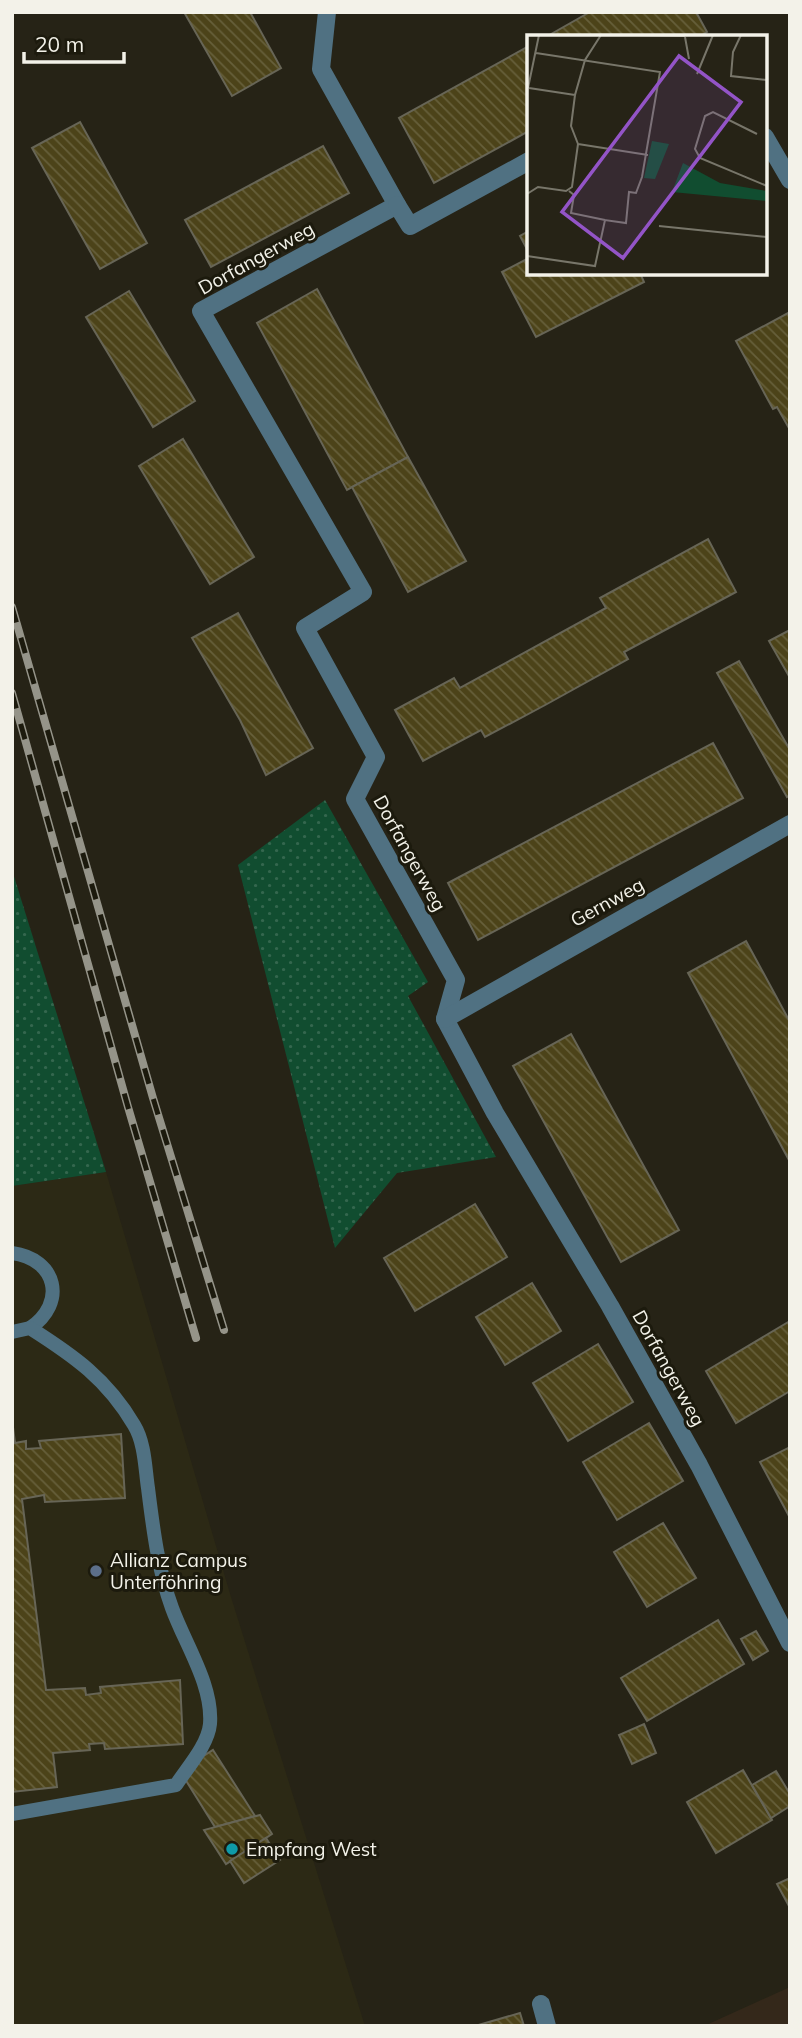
<svg xmlns="http://www.w3.org/2000/svg" width="802" height="2038" font-family="Mulish,sans-serif">
<style>
.built{fill:#2c2915}
.industrial{fill:#34281a}
.grass{fill:url(#grass-dots)}
.building{fill:url(#building-back-hatch);stroke:#676556;stroke-width:2}
.lines{fill:none;stroke-linecap:round;stroke-linejoin:round}
.lane{stroke:#507182;stroke-width:14}
.street{stroke:#507182;stroke-width:18}
.rail-casing{stroke:#959489;stroke-width:8}
.rail{stroke:#1c1a0d;stroke-width:5;stroke-dasharray:16;stroke-linecap:butt}
.service-dot{fill:#5c6f8a;stroke:#1c1a0d;stroke-width:2.5}
.culture-dot{fill:#0f9aa8;stroke:#1c1a0d;stroke-width:2.5}
.labels{text-anchor:middle;stroke-width:6;stroke-linejoin:round;paint-order:stroke}
.street-label{font-size:19px;fill:#f3f2e9;stroke:#1c1a0d}
.poi-label{font-size:19px;fill:#f3f2e9;stroke:#1c1a0d;text-anchor:start}
.inset-road{fill:none;stroke:#78766a;stroke-width:2}
.view{fill:#9354c7;fill-opacity:0.15;stroke:#9354c7;stroke-width:3.5}
.inset-edge{fill:none;stroke:#f3f2e9;stroke-width:3.5}
</style>
<defs>
<pattern id="grass-dots" width="8" height="8" patternUnits="userSpaceOnUse" patternTransform="scale(1.75)"><rect width="8" height="8" fill="#114d30"/><path d="M2 2h.1M6 6h.1" fill="none" stroke="#34674e" stroke-width="1.8" stroke-linecap="round"/></pattern>
<pattern id="building-back-hatch" width="6" height="6" patternUnits="userSpaceOnUse" patternTransform="scale(1.75)"><rect width="6" height="6" fill="#4c4319"/><path d="M-1 5l2 2M0 0l6 6M5-1l2 2" fill="none" stroke="#665f3a"/></pattern>
</defs>
<rect width="100%" height="100%" fill="#262316"/>
<polygon class="built" points="106,1172 231,1597 365,2026 12,2026 12,1186"/>
<polygon class="industrial" points="790,1987 790,2026 704,2026"/>
<g class="grass">
<polygon points="325,800 428,982 408,996 496,1157 397,1173 335,1248 238,865"/>
<polygon points="12,870 106,1172 12,1186"/>
</g>
<g class="building">
<polygon points="184,12 250,12 281,68 232,96"/>
<polygon points="590,12 696,12 707,32 699,37 546,37"/>
<polygon points="529,46 529,131 434,183 399,118"/>
<polygon points="80,122 147,243 100,269 32,148"/>
<polygon points="323,146 349,193 211,267 185,220"/>
<polygon points="529,231 529,253 520,236"/>
<polygon points="529,258 529,273 640,273 644,282 536,337 502,272"/>
<polygon points="317,289 408,457 347,490 257,323"/>
<polygon points="129,291 195,401 153,427 86,317"/>
<polygon points="790,312 790,430 777,407 773,409 736,341"/>
<polygon points="183,439 254,557 210,584 139,466"/>
<polygon points="408,457 466,561 408,592 352,487"/>
<polygon points="708,539 736,592 624,652 628,659 547,704 485,737 481,730 423,761 395,710 454,678 460,688 606,608 600,598"/>
<polygon points="238,613 313,748 266,775 240,720 192,638"/>
<polygon points="790,630 790,678 769,641"/>
<polygon points="739,661 790,750 790,795 787,797 717,673"/>
<polygon points="713,743 743,798 478,940 448,883"/>
<polygon points="746,941 790,1022 790,1162 688,973"/>
<polygon points="571,1034 679,1230 621,1262 513,1066"/>
<polygon points="475,1204 507,1257 415,1311 384,1258"/>
<polygon points="532,1283 561,1331 505,1365 476,1317"/>
<polygon points="790,1321 790,1391 736,1423 706,1371"/>
<polygon points="598,1344 633,1402 568,1441 533,1383"/>
<polygon points="12,1419 15,1443 26,1441 26,1449 41,1448 39,1441 121,1434 125,1498 45,1502 44,1495 22,1499 46,1690 85,1688 86,1695 101,1693 100,1687 180,1680 183,1744 105,1749 104,1743 89,1744 90,1750 53,1753 57,1787 12,1792"/>
<polygon points="649,1423 683,1481 617,1520 583,1462"/>
<polygon points="790,1447 790,1518 760,1462"/>
<polygon points="663,1523 696,1578 647,1607 614,1552"/>
<polygon points="718,1620 744,1664 647,1721 621,1678"/>
<polygon points="756,1631 768,1651 753,1660 741,1639"/>
<polygon points="644,1724 656,1753 632,1764 619,1735"/>
<polygon points="213,1750 255,1816 215,1827 180,1771"/>
<polygon points="743,1770 772,1820 716,1853 687,1802"/>
<polygon points="776,1771 790,1794 790,1806 771,1818 752,1785"/>
<polygon points="260,1815 272,1834 226,1864 204,1830"/>
<polygon points="266,1838 280,1860 244,1883 230,1861"/>
<polygon points="790,1878 790,1908 777,1884"/>
<polygon points="520,2013 524,2026 475,2026"/>
</g>
<g class="lines">
<g class="lane">
<path d="M12,1253c45,6 55,50 18,75"/>
<path d="M12,1332l18,-4c44,28 77,51 104,97 11,18 11,43 14,63 5,40 10,82 24,120 13,36 41,77 38,116 -2,21 -23,44 -34,61l-164,29"/>
</g>
<g class="street">
<polyline points="327,12 321,69 397,205 201,311 363,592 305,628 376,757 355,799 456,980 445,1019 495,1113 610,1306 699,1465 790,1643"/>
<polyline points="765,137 790,180"/>
<polyline points="397,205 410,226 529,161"/>
<polyline points="445,1019 790,824"/>
<polyline points="541,2004 547,2026"/>
</g>
<g class="rail-casing">
<g id="rail">
<polyline points="12,607 153,1098 224,1330"/>
<polyline points="12,693 128,1107 196,1338"/>
</g>
</g>
<use href="#rail" class="rail"/>
</g>
<circle class="service-dot" cx="96" cy="1571" r="7"/>
<circle class="culture-dot" cx="232" cy="1849" r="7"/>
<g class="labels">
<g class="street-label">
<text transform="translate(256 258) rotate(-29)" y="7">Dorfangerweg</text>
<text transform="translate(410 853) rotate(61)" y="7">Dorfangerweg</text>
<text transform="translate(607 902) rotate(-29)" y="7">Gernweg</text>
<text transform="translate(669 1368) rotate(61)" y="7">Dorfangerweg</text>
</g>
<g class="poi-label">
<text x="110" y="1567">Allianz Campus<tspan x="110" dy="22">Unterföhring</tspan></text>
<text x="246" y="1856">Empfang West</text>
</g>
</g>
<g transform="translate(527 35)">
<rect width="240" height="240" fill="#262316"/>
<path d="M125,106l17,3 -14,35 -11,-1zM156,128l37,20 47,8v10l-95,-9z" fill="#114d30"/>
<path class="inset-road" d="M110,0l48,1M214,0l-8,17 -2,24 36,4M158,2l4,22M170,39l16,-39M1,53l11,-53M2,53l46,7M230,99l-44,-22 -8,4 -10,33 5,9 67,28M51,109l70,11M42,156l5,4 -3,18 34,7M0,159l11,-7 28,4 6,-4 6,-43 -7,-18 4,-31 10,-35 16,-25M132,191l108,11M0,221l68,10 10,-46 21,3 3,-31 7,1 6,-16 18,-105 -124,-19"/>
<path class="view" d="M152,21l62,46 -118,156 -61,-46z"/>
<rect width="240" height="240" class="inset-edge"/>
</g>
<rect width="802" height="2038" fill="none" stroke="#f3f2e9" stroke-width="28"/>
<path d="M24 52v10h100v-10" fill="none" stroke="#f3f2e9" stroke-width="3.5"/>
<text x="35" y="52" font-size="21" fill="#f3f2e9" stroke="#1c1a0d" stroke-width="5" paint-order="stroke">20 m</text>
</svg>
